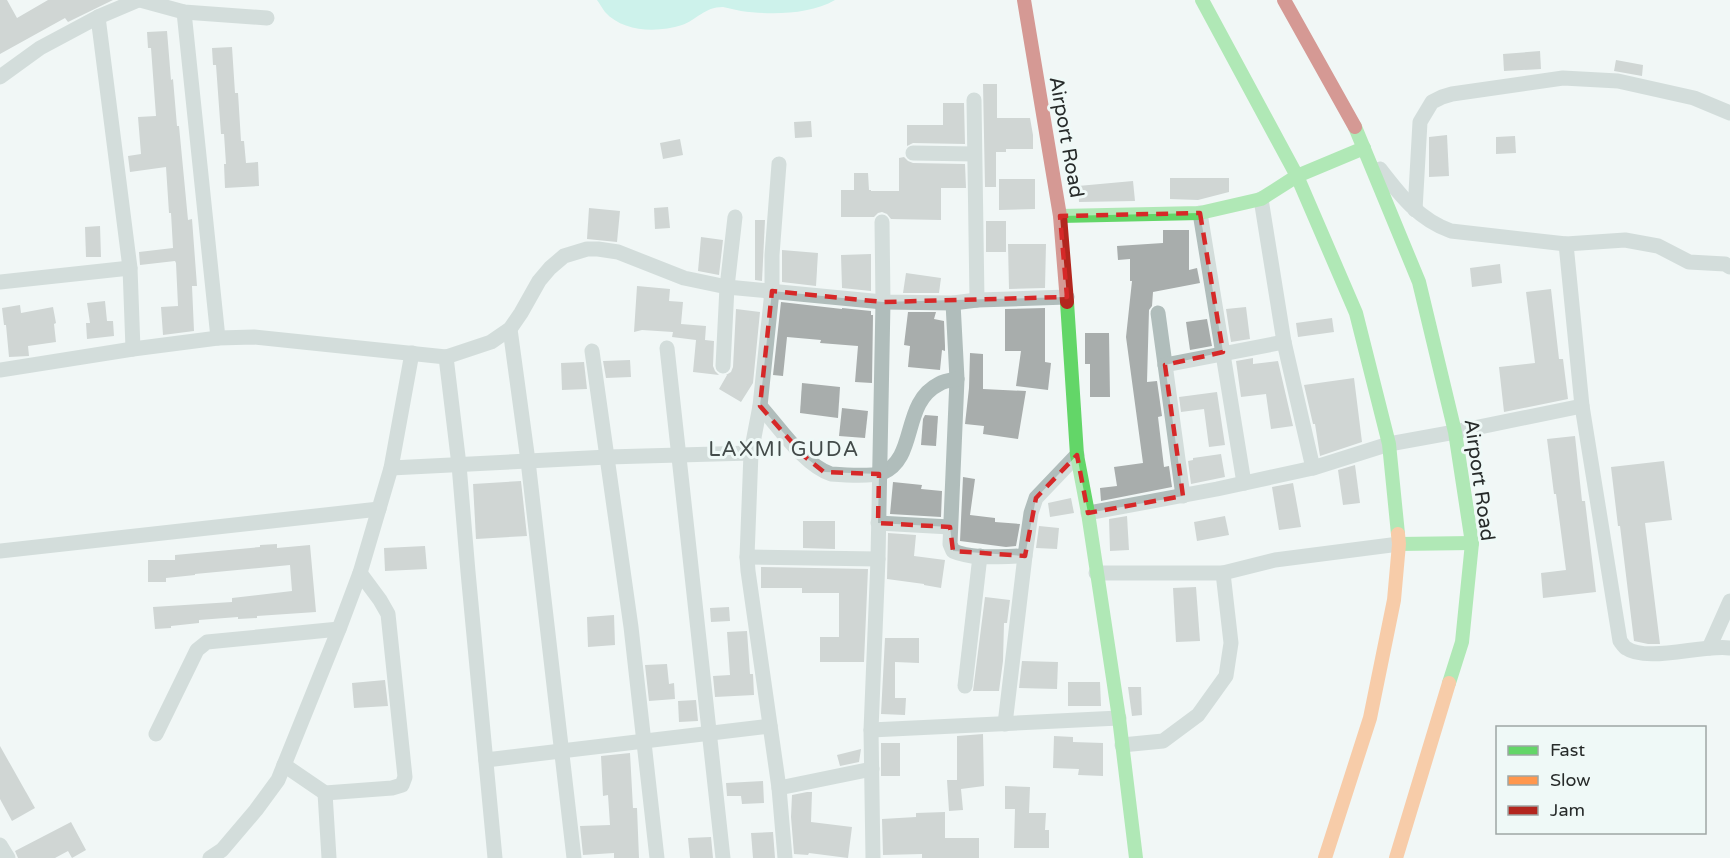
<svg xmlns="http://www.w3.org/2000/svg" width="1730" height="858" font-family="'Varela Round',sans-serif">
<style>
.water{fill:#a2eade}
.building{fill:#a8adac}
.lines{fill:none;stroke-linecap:round;stroke-linejoin:round}
.street{stroke:#b0bdbb;stroke-width:15}
.fast{stroke:#63d668;stroke-width:14}
.slow{stroke:#ff974d;stroke-width:14}
.jam{stroke:#b3261e;stroke-width:14}
.marked{fill:none;stroke:#d62828;stroke-width:4.5;stroke-dasharray:12 8;stroke-linejoin:round}
.labels{text-anchor:middle;stroke-width:6;stroke-linejoin:round;paint-order:stroke}
.street-label{font-size:20px;fill:#272b2a;stroke:#eff9f7}
.neighbourhood-label{font-size:21px;letter-spacing:1.5px;fill:#434b4a;stroke:#eff9f7}
</style>
<rect width="100%" height="100%" fill="#f1f7f6"/>
<path class="water" d="M597,0h238c-26,15 -65,15 -94,11 -6,-1 -12,-3 -18,-4 -19,0 -26,13 -41,18 -25,8 -59,7 -77,-13 -3,-4 -5,-8 -8,-12z"/>
<g class="building">
<polygon points="0,0 7,0 17,18 48,0 113,0 68,22 65,18 0,54"/>
<polygon points="167,31 171,80 173,79 177,126 179,126 188,220 192,219 197,286 192,286 194,331 163,335 161,307 178,306 176,263 175,261 140,265 139,252 173,248 171,213 169,213 166,167 130,172 128,156 141,154 138,117 156,116 151,48 148,48 147,32"/>
<polygon points="232,47 235,93 238,93 241,141 244,141 246,163 258,162 259,186 225,188 224,164 226,164 224,134 221,134 216,65 213,65 212,48"/>
<polygon points="1540,51 1541,69 1504,71 1503,54"/>
<polygon points="1616,60 1643,65 1642,76 1614,71"/>
<polygon points="983,84 997,84 997,118 1030,118 1033,135 1033,149 1006,149 1006,152 996,152 996,187 985,187"/>
<polygon points="943,103 964,103 965,144 913,143 907,146 907,125 943,125"/>
<polygon points="811,121 812,137 795,138 794,122"/>
<polygon points="1447,135 1449,176 1429,177 1429,137"/>
<polygon points="1515,136 1516,153 1496,154 1496,137"/>
<polygon points="680,139 683,155 663,159 660,143"/>
<polygon points="904,157 908,161 913,163 965,164 966,188 941,188 941,220 891,219 887,214 882,212 878,213 874,217 841,217 841,190 854,190 854,173 868,173 869,190 871,190 871,191 899,191 899,158"/>
<polygon points="1170,178 1229,178 1229,192 1198,200 1170,199"/>
<polygon points="999,179 1035,179 1035,209 999,210"/>
<polygon points="1133,181 1135,201 1079,202 1078,186"/>
<polygon points="668,207 670,228 655,229 654,208"/>
<polygon points="589,208 620,211 617,242 587,239"/>
<polygon points="755,220 765,220 762,281 755,280"/>
<rect x="986" y="221" width="20" height="31"/>
<polygon points="100,226 101,257 86,257 85,227"/>
<polygon points="1163,230 1189,230 1189,270 1197,268 1200,283 1153,292 1152,306 1149,310 1147,382 1157,381 1162,416 1158,417 1164,467 1169,466 1172,487 1101,501 1100,488 1117,486 1114,467 1143,463 1126,337 1132,281 1130,281 1130,259 1118,260 1117,246 1163,243"/>
<polygon points="701,237 723,240 719,275 698,271"/>
<polygon points="1008,244 1046,244 1045,288 1009,289"/>
<polygon points="782,250 818,253 816,286 782,282"/>
<polygon points="871,254 871,291 842,288 841,255"/>
<polygon points="1500,264 1502,283 1472,287 1470,268"/>
<polygon points="906,273 941,278 939,293 903,293"/>
<polygon points="637,286 670,289 669,301 683,302 681,324 706,326 705,340 714,341 713,366 715,371 719,375 693,372 696,340 672,337 673,332 642,330 634,332"/>
<polygon points="1551,289 1559,359 1563,359 1568,399 1504,412 1499,367 1535,363 1526,292"/>
<polygon points="105,301 107,321 113,321 114,336 87,339 86,323 90,323 87,303"/>
<polygon points="781,302 842,309 842,308 871,311 871,315 873,315 872,383 855,382 858,346 820,343 821,340 787,337 783,376 773,375"/>
<polygon points="20,305 21,313 53,307 56,323 54,324 56,342 28,346 29,356 9,357 6,325 4,325 2,308"/>
<polygon points="1246,307 1250,339 1231,342 1226,309"/>
<polygon points="1045,308 1045,362 1051,363 1048,390 1016,386 1021,351 1005,351 1005,309"/>
<polygon points="736,309 760,312 753,383 741,402 719,389 727,375 726,375 731,372 733,367"/>
<polygon points="908,312 936,312 934,319 944,321 945,346 945,351 942,350 940,370 908,367 910,346 904,345"/>
<polygon points="1332,318 1334,332 1298,337 1296,323"/>
<polygon points="1207,319 1212,346 1190,350 1186,322"/>
<polygon points="1085,333 1109,333 1110,397 1090,397 1090,364 1085,364"/>
<polygon points="970,353 983,354 983,389 1026,391 1018,439 983,434 984,426 965,424 969,388"/>
<polygon points="1253,358 1253,364 1278,361 1293,426 1271,429 1266,394 1241,397 1236,361"/>
<polygon points="630,360 631,377 606,378 603,361"/>
<polygon points="584,362 587,389 562,390 561,363"/>
<polygon points="1354,378 1362,442 1320,456 1315,424 1313,424 1304,385"/>
<polygon points="802,383 840,387 838,418 800,413"/>
<polygon points="1217,392 1225,445 1209,447 1204,409 1181,412 1179,397"/>
<polygon points="842,408 868,411 865,438 839,436"/>
<polygon points="925,415 938,416 936,446 921,445 923,419"/>
<polygon points="1575,436 1582,501 1585,501 1596,592 1543,598 1541,573 1566,570 1556,494 1554,494 1547,439"/>
<polygon points="1221,454 1225,477 1191,484 1188,461 1193,460 1193,458"/>
<polygon points="1664,461 1672,520 1645,523 1660,644 1648,644 1634,641 1620,526 1618,526 1611,467"/>
<polygon points="1355,465 1360,503 1343,505 1338,470"/>
<polygon points="963,477 975,479 970,515 995,518 995,522 1020,524 1016,546 1006,547 960,541"/>
<polygon points="521,481 527,536 476,539 473,484"/>
<polygon points="893,482 922,485 921,489 942,491 941,517 890,514"/>
<polygon points="1293,483 1301,527 1279,530 1272,487"/>
<polygon points="1071,498 1074,513 1050,517 1048,503"/>
<polygon points="1127,516 1129,550 1110,551 1109,519"/>
<polygon points="1225,516 1229,535 1197,541 1194,522"/>
<polygon points="803,521 835,521 835,549 803,548"/>
<polygon points="1039,526 1059,528 1057,549 1036,548"/>
<polygon points="888,533 916,535 914,556 945,560 941,588 924,585 924,584 887,579"/>
<polygon points="277,544 277,548 310,545 316,612 257,616 257,618 238,619 238,617 199,620 199,623 171,626 171,628 155,629 153,607 232,602 232,598 292,591 290,565 195,574 195,575 166,578 166,582 148,582 148,560 175,560 175,555 260,547 260,545"/>
<polygon points="425,546 427,569 385,571 384,548"/>
<polygon points="761,567 868,569 864,662 820,662 820,637 839,637 839,593 802,593 802,588 761,588"/>
<polygon points="1196,587 1200,641 1176,642 1173,588"/>
<polygon points="985,597 1010,600 1007,623 1004,623 1003,661 999,691 973,691"/>
<polygon points="729,607 730,621 711,622 710,608"/>
<polygon points="614,615 615,645 588,647 587,617"/>
<polygon points="747,631 750,674 753,674 754,695 715,697 713,676 730,675 727,632"/>
<polygon points="885,638 919,638 919,663 895,662 895,698 906,698 905,715 881,714"/>
<polygon points="1022,661 1058,662 1057,689 1019,688"/>
<polygon points="667,664 669,684 674,683 675,699 649,701 645,665"/>
<polygon points="385,680 388,706 354,708 352,683"/>
<polygon points="1068,682 1100,682 1101,706 1068,706"/>
<polygon points="1128,687 1141,687 1142,715 1132,716"/>
<polygon points="696,700 698,721 679,722 678,701"/>
<polygon points="983,734 984,786 961,789 963,810 949,811 947,780 957,780 957,736"/>
<polygon points="1054,736 1073,737 1073,742 1103,743 1103,776 1078,775 1079,769 1053,768"/>
<rect x="881" y="743" width="19" height="33"/>
<polygon points="0,746 35,808 12,821 0,799"/>
<polygon points="861,749 859,762 840,766 837,755"/>
<polygon points="630,753 633,808 637,808 639,858 614,858 614,853 583,855 580,826 610,825 608,795 603,796 601,756"/>
<polygon points="763,781 764,803 742,804 741,796 727,796 726,783"/>
<polygon points="1005,786 1030,787 1029,813 1046,813 1045,830 1049,830 1049,848 1014,848 1015,809 1005,809"/>
<polygon points="807,792 812,792 811,822 852,827 848,858 809,853 808,855 794,854 791,817 792,795"/>
<polygon points="945,812 945,838 979,838 979,858 922,858 922,854 883,855 882,819 916,817 916,813"/>
<polygon points="71,822 86,850 72,858 68,851 55,858 18,858 15,851"/>
<polygon points="773,832 775,858 753,858 751,833"/>
<polygon points="711,837 713,858 690,858 688,838"/>
</g>
<g class="lines">
<g class="street">
<polyline points="140,0 184,12 267,18"/>
<polyline points="184,12 218,338"/>
<polyline points="98,17 130,268 133,349"/>
<polyline points="0,77 40,48 98,17 138,0"/>
<polyline points="974,100 977,300"/>
<polyline points="913,153 974,154"/>
<polyline points="779,164 772,255 772,291 760,406 751,453 747,557 748,571 779,788 785,858"/>
<path d="M1380,169c20,26 39,51 71,62l115,13 59,-4 33,6 31,16 36,2 5,3"/>
<polyline points="1261,199 1284,342 1313,468"/>
<polyline points="1415,210 1420,122 1432,102 1442,97 1452,94 1563,78 1618,81 1694,98 1730,113"/>
<polyline points="1200,213 1244,483"/>
<path d="M1566,244l16,162 38,235c1,1 4,6 6,7 21,15 77,-4 104,0"/>
<polyline points="0,282 130,268"/>
<path d="M953,303l4,76 -7,165 3,7c21,9 49,5 72,5"/>
<polyline points="1158,313 1183,496"/>
<polyline points="510,329 528,461 574,858"/>
<polyline points="667,348 723,858"/>
<polyline points="592,351 631,627 657,858"/>
<polyline points="446,357 459,465 468,572 495,858"/>
<polyline points="1165,365 1284,342"/>
<polyline points="723,366 727,287 735,217"/>
<polyline points="0,370 133,349 218,338 254,337 446,357 491,342 510,329 521,313 539,281 550,268 564,256 587,249 598,249 618,252 684,278 727,287 883,302 953,303 977,300 1067,297"/>
<path d="M760,406c19,21 44,59 71,68 13,1 39,3 51,-1 36,-15 19,-70 57,-89 5,-3 12,-4 18,-5"/>
<polyline points="391,468 608,457 751,453"/>
<polyline points="1088,513 1217,489 1313,468 1389,444 1455,432 1582,406"/>
<polyline points="878,523 950,527"/>
<polyline points="0,551 379,509"/>
<polyline points="747,557 878,559"/>
<polyline points="1096,573 1223,573 1275,560 1399,544"/>
<polyline points="1709,648 1730,601"/>
<polyline points="965,686 980,556"/>
<polyline points="1005,724 1025,556 1031,513 1036,498 1077,455"/>
<polyline points="871,730 1119,718"/>
<polyline points="156,734 197,650 207,642 339,629"/>
<polyline points="1122,745 1163,741 1198,715 1226,676 1231,643 1223,573"/>
<polyline points="486,760 770,726"/>
<polyline points="284,765 325,793 392,788 402,785 405,777 388,614 380,600 360,573"/>
<polyline points="779,788 872,769"/>
<polyline points="325,793 329,858"/>
<polyline points="0,845 8,858"/>
<polyline points="210,858 222,850 256,810 278,780 339,629 360,573 391,468 412,353"/>
<polyline points="873,858 871,730 878,559 883,302 882,222"/>
</g>
<g class="fast">
<polyline points="1202,0 1297,176 1356,313 1389,444 1398,534"/>
<polyline points="1355,127 1419,282 1455,432 1472,543 1462,642 1449,683"/>
<polyline points="1060,216 1200,213 1261,199 1297,176 1364,148"/>
<polyline points="1067,302 1077,455 1088,513 1119,718 1136,858"/>
<polyline points="1399,544 1472,543"/>
</g>
<g class="slow">
<polyline points="1325,858 1370,718 1394,600 1399,544 1398,534"/>
<polyline points="1396,858 1449,683"/>
</g>
<g class="jam">
<polyline points="1024,0 1060,216 1067,302"/>
<polyline points="1284,0 1355,127"/>
</g>
</g>
<path d="M0 0H1730V858H0ZM1200,213l23,139 -58,13 18,131 -95,17 -11,-58 -41,43 -11,58 -72,-5 -3,-24 -72,-4 1,-49 -55,-2 -20,-16 -44,-50 12,-115 111,11 184,-5 -7,-81z" fill="#f1f7f6" fill-opacity=".55" fill-rule="evenodd"/>
<path class="marked" d="M1200,213l23,139 -58,13 18,131 -95,17 -11,-58 -41,43 -11,58 -72,-5 -3,-24 -72,-4 1,-49 -55,-2 -20,-16 -44,-50 12,-115 111,11 184,-5 -7,-81z"/>
<g class="labels">
<g class="street-label">
<text transform="translate(1067 137) rotate(80)" y="7">Airport Road</text>
<text transform="translate(1480 480) rotate(82)" y="7">Airport Road</text>
</g>
<g class="neighbourhood-label">
<text x="784" y="456">LAXMI GUDA</text>
</g>
</g>
<rect x="1496" y="726" width="210" height="108" fill="#eff9f7" stroke="#9fa7a5" stroke-width="1.5"/>
<rect x="1508" y="746" width="30" height="9" fill="#63d668" stroke="#9fa7a5" stroke-width="1.5"/>
<text x="1550" y="756" font-size="18" fill="#272b2a">Fast</text>
<rect x="1508" y="776" width="30" height="9" fill="#ff974d" stroke="#9fa7a5" stroke-width="1.5"/>
<text x="1550" y="786" font-size="18" fill="#272b2a">Slow</text>
<rect x="1508" y="806" width="30" height="9" fill="#b3261e" stroke="#9fa7a5" stroke-width="1.5"/>
<text x="1550" y="816" font-size="18" fill="#272b2a">Jam</text>
</svg>
